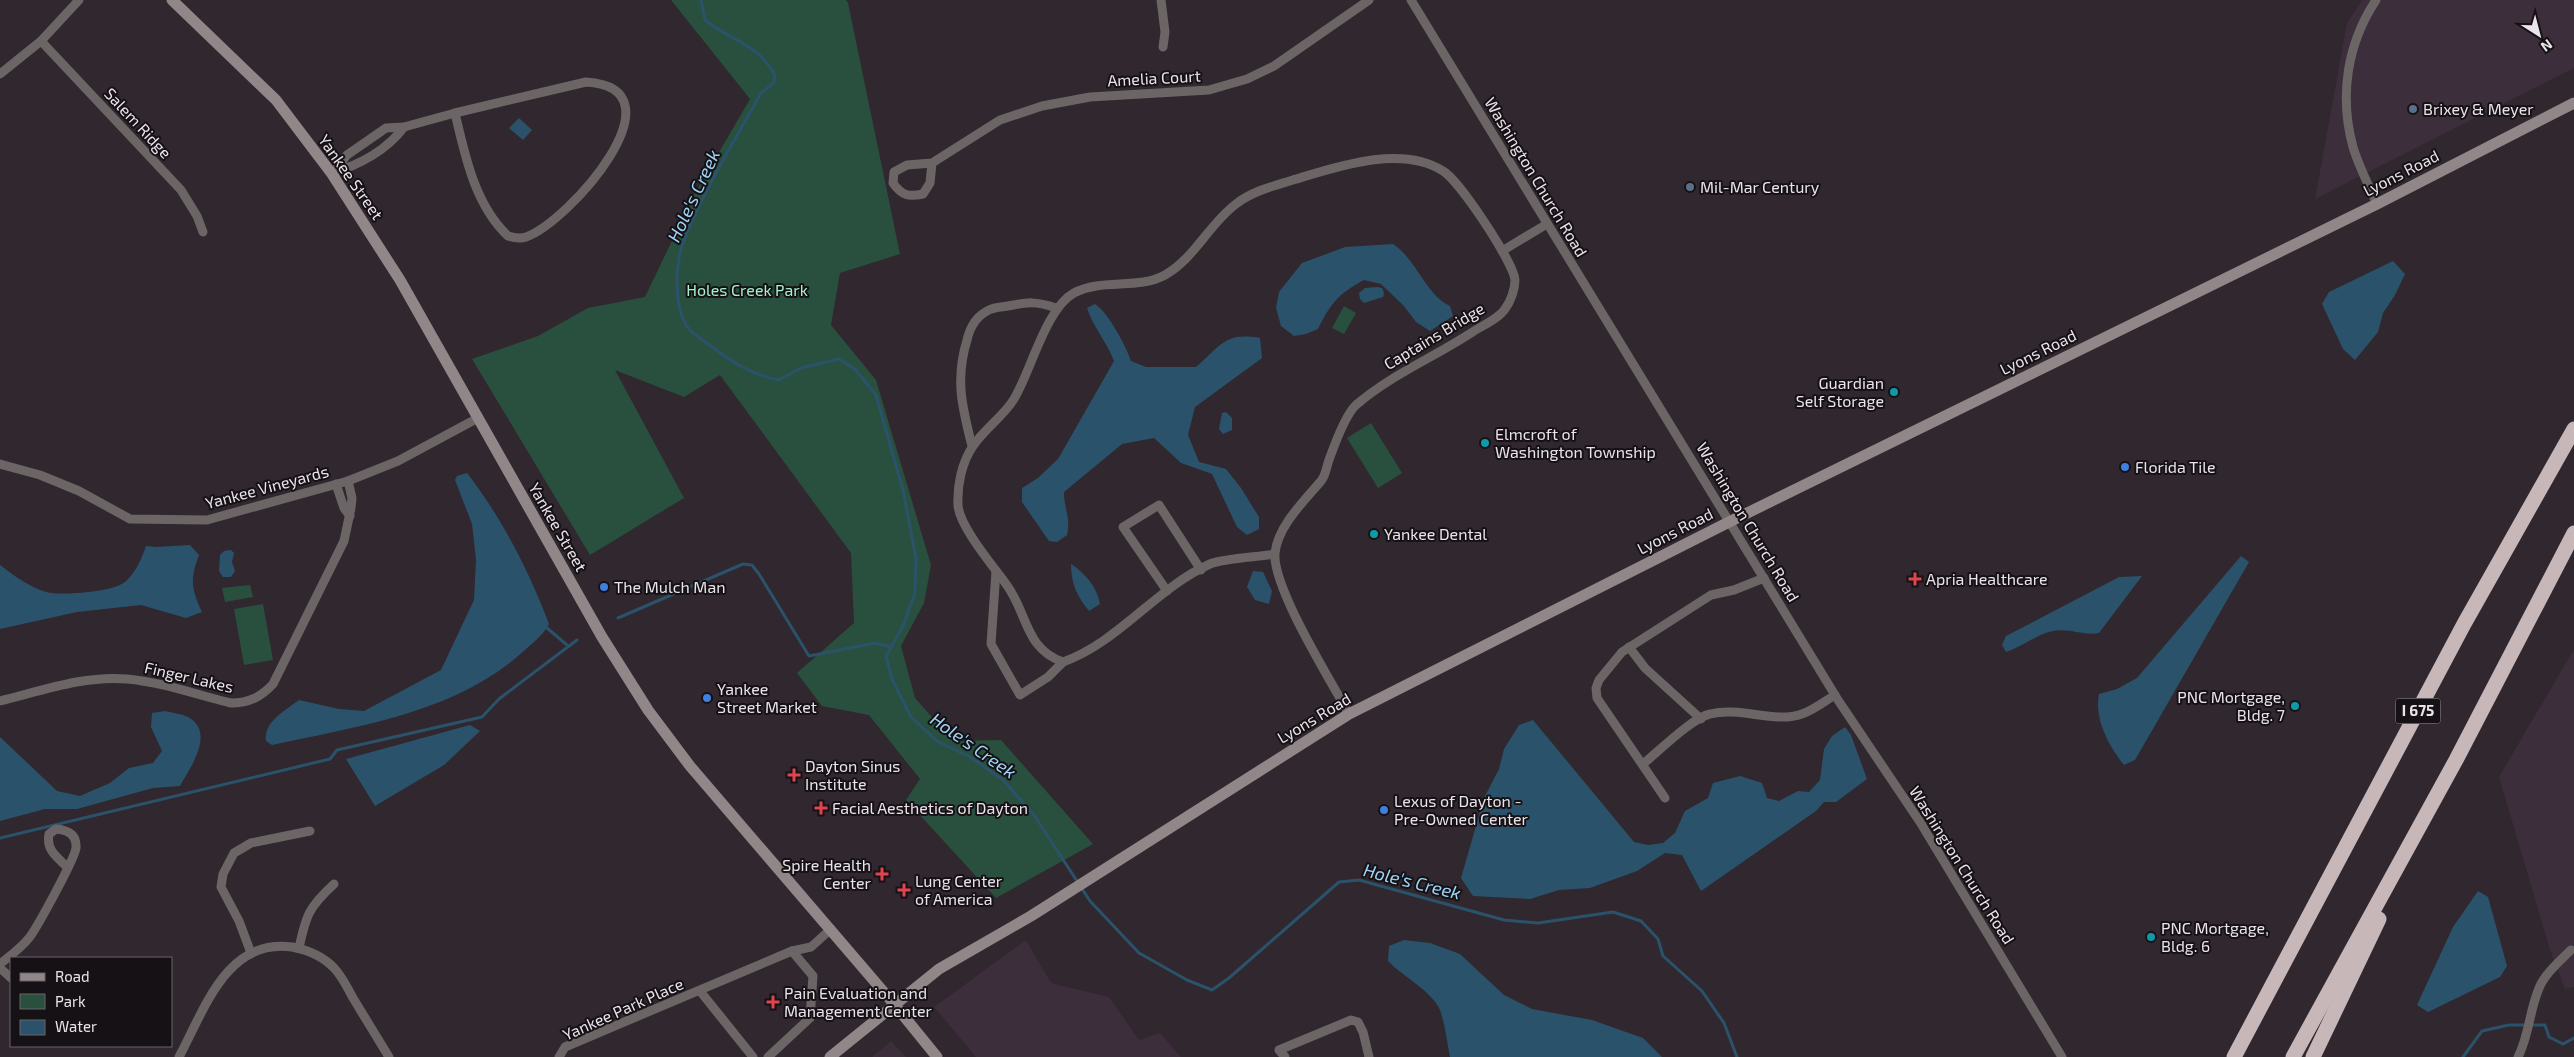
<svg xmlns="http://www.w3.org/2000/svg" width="2574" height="1057" font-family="'Exo 2',sans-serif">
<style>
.built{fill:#3c2e3a}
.green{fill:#29503e}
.water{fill:#2a536b}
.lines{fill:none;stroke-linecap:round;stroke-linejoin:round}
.stream{stroke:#2a536b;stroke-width:3}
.street{stroke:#6c6566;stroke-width:9}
.secondary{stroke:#918688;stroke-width:11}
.highway{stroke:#c8b7b9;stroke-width:15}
.service-dot{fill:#5c6f8a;stroke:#151115;stroke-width:2}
.culture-dot{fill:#0f9aa8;stroke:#151115;stroke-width:2}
.shop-dot{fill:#3f7fe0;stroke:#151115;stroke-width:2}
.health-dot{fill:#e0444e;stroke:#151115;stroke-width:2}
.labels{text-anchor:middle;stroke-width:4;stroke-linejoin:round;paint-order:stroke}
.shield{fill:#151115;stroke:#aaa5aa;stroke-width:1}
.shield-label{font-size:15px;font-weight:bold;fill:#eae4ea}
.street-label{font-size:16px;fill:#eae4ea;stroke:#151115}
.poi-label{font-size:16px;fill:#eae4ea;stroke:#151115;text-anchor:start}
.park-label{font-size:16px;fill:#a4f1cc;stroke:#151115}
.water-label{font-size:18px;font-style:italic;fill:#9dd3f5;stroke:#151115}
</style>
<rect width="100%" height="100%" fill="#30272f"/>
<g class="built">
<polygon points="2362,0 2574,0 2574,68 2315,199 2347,23"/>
<polygon points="2574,649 2574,987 2565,989 2550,950 2499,777"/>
<polygon points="1026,940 1051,983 1109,997 1139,1040 1160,1033 1181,1057 976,1057 934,1007"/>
<polygon points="891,1041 906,1057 872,1057"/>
</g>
<g class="green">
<polygon points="671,0 846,0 848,3 900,254 840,273 831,325 876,380 931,565 924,603 901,646 915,698 953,741 1001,740 1093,844 996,898 906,800 920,779 869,715 822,706 797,673 854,623 851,553 720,375 684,397 615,370 684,498 590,555 472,359 538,336 588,308 645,297 693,197 750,99"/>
<polygon points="1344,306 1356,313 1344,334 1332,328"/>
<polygon points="1371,423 1402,473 1378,488 1347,438"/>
<polygon points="250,585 253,597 225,602 222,588"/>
<polygon points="263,604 273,660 244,665 234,609"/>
</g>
<g class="water">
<polygon points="519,118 532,130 523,140 509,128"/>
<path d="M1393,244c24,16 32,50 57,62l3,10 -23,15 -14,-9 -12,-16 -23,-22 -17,-4c-26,14 -33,23 -46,49l-12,5 -12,2 -13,-10 -5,-18 3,-16 23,-29 43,-16z"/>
<polygon points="2393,261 2405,274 2395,295 2383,313 2378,332 2355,360 2343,349 2322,304 2329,292"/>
<polygon points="1377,287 1382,288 1384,293 1383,297 1364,303 1360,299 1359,293 1365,288"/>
<path d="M1095,304c13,8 31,42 36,57l15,6h50c25,-21 28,-35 64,-29l2,20 -67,49 -7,28 11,27 27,7 15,19 18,29v12l-12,6 -10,-8 -25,-53 -31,-11 -27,-25 -32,6 -58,48c0,17 7,26 3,43l-10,7 -8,-1 -27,-39v-14l16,-10 20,-19 56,-98c-7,-19 -21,-34 -27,-53z"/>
<polygon points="1226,412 1232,418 1232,430 1223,434 1219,429 1222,413"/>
<path d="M467,473c35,45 62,98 82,151 -5,10 -14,17 -23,25 -67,63 -167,77 -254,96l-6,-4c-3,-19 20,-31 33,-41l40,9 25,2 77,-41 33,-70 2,-40 -4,-36 -17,-44 2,-4z"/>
<path d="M190,545l9,10c-9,24 -8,33 3,57l-16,6 -45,-13 -64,7 -77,17v-64c13,10 31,23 46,27 16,4 67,0 79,-10 11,-10 16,-22 21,-36l10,1z"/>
<polygon points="231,550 234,553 232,562 235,571 231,577 223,577 219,571 220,555 224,551"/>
<path d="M2241,556l8,6 -114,198 -11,5c-15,-19 -30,-46 -25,-71l18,-5 20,-11z"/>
<path d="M1071,564c14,9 26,23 29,40l-11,7c-12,-15 -18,-27 -18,-47z"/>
<polygon points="1253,571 1263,572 1272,591 1269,604 1255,600 1247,587"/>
<path d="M2142,576l-43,57c-16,3 -29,-5 -46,-2 -16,3 -31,16 -47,21l-4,-7 4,-9 113,-59z"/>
<path d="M165,711c8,2 17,3 23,6 28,15 2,51 -8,69l-27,2 -76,21h-32l-45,12v-84l57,54 23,5 30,-13 19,-15 24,-5 9,-12 -11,-24 1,-14z"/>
<polygon points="1533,720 1634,842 1648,845 1663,843 1675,833 1685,811 1708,798 1713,783 1740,776 1762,783 1767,798 1779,801 1798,791 1809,792 1820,780 1824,749 1832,736 1845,727 1851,735 1867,779 1836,802 1824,802 1816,811 1701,891 1682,855 1665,853 1637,871 1590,888 1559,890 1530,899 1473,896 1461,878 1484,798 1499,769 1504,749 1519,725"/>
<polygon points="470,725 480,731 444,765 375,806 346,759"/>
<polygon points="2478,891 2488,897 2507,966 2500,977 2428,1012 2417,1005 2453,927"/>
<path d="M1404,940l26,3 30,11 44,41 28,14 60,11 51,18 19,19h-212c-3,-15 -5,-33 -10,-47 -8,-19 -38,-34 -52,-49l1,-15z"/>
</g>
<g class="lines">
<g class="stream">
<path d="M701,0l4,20c26,21 52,23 70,55l-1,8 -13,10c-27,49 -58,98 -78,150 -8,22 -9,61 3,82 4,8 19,16 26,22 21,16 41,28 67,33l22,-12 38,-9 16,10 21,26 27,95 13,68 -1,35 -12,33 -17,30 6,23 19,38 26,24 33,16 33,23 31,35 56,86 49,52 48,27 25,10 17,-12 110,-96 20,-2 145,40 34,3 75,-11 28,9 17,18 5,17 39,35 22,32 13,34"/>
<polyline points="618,618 743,564 752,565 759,574 809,656 875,643 891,647"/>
<polyline points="547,628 567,645"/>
<polyline points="0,838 330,759 337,750 482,717 499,699 577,640"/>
<polyline points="2463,1057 2482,1031 2509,1025 2545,1025 2549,1037 2563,1044 2574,1038"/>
</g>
<g class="street">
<polyline points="1161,0 1165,32 1163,47"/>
<polyline points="1411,0 1838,700 1920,822 2062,1057"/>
<path d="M2376,0c-29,44 -37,96 -23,147 6,20 16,39 24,57"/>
<polyline points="41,41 181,190 197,216 203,232"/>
<polyline points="0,74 41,41 79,0"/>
<path d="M586,82c101,6 -17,140 -60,155 -6,2 -12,1 -18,-1 -33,-31 -43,-80 -53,-123z"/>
<path d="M932,163l-2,20 -7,11c-14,3 -21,2 -30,-11l1,-11 13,-7 25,-2 68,-43 42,-14 48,-9 119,-7 38,-11 27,-13 95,-66"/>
<path d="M332,173c27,-8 55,-23 72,-46"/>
<polyline points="332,174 347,155 386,128 404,127 455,113"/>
<polyline points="1502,251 1547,224"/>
<path d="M972,446c-10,-39 -17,-67 -5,-106 3,-13 9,-24 22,-30 5,-3 13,-3 19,-4 20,-4 28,-5 48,2"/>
<polyline points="0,464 40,475 79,491 130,519 207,520 348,481 398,461 478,418"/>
<polyline points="336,484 344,508 350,516"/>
<path d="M1275,554c-17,3 -51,4 -65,10 -54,24 -91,78 -147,98 -39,-14 -35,-49 -57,-78 -13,-18 -47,-58 -48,-79 -1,-20 4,-43 15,-59 11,-17 30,-29 41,-47 17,-28 32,-91 60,-106 28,-15 64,-3 91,-18 30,-17 44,-51 71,-71 16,-13 38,-18 57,-24 43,-13 108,-36 150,-9 16,9 71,92 72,109 0,9 -4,21 -10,29 -6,9 -21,16 -31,22 -39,26 -82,43 -118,74 -11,10 -22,41 -27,55 -3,8 -3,15 -8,21 -17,20 -43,45 -46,72 -3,34 56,128 74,161"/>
<polyline points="996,571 991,644 1020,695 1048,677 1063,662"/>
<polyline points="1167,591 1123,527 1159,505 1201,570"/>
<polyline points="1629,647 1645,668 1701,719"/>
<path d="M0,701c41,-10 85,-26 127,-22 35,3 70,16 104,24 18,0 30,-6 42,-19l71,-143 7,-33 1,-10 -4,-17"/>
<path d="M1643,764c16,-13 49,-46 67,-50 31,-8 63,10 92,0 12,-4 23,-13 33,-19"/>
<polyline points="1665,798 1597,698 1596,688 1599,680 1622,652 1711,595 1734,590 1764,578"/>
<path d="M299,948c7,-33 10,-41 35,-64"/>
<polyline points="251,953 239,921 221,887 223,874 234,853 251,843 310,831"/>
<path d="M0,964c10,-8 21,-16 29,-26 8,-10 46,-80 47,-90 1,-14 -9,-18 -20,-19l-7,5c-3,16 7,22 18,33"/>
<polyline points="0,968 11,978"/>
<polyline points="700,991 753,1057"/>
<path d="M179,1057c25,-46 47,-119 113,-110 16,3 32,10 43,22 8,9 13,20 18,29 12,20 24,39 36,59"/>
<polyline points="559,1057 565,1047 792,951 811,947 831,929"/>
<polyline points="768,1057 810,1018 813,976 792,951"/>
<polyline points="1285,1057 1279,1050 1351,1020 1358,1022 1363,1032 1369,1057"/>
<path d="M2518,1057c12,-23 12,-54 24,-75 7,-12 19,-22 29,-32"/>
</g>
<g class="secondary">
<polyline points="172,0 276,100 332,174 400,280 602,637 648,710 690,766 894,1004 937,1057"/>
<polyline points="830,1057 939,969 1031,916 1349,714 1731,521 2377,204 2574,103"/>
</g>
<g class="highway">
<polyline points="2234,1057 2464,624 2574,429"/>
<polyline points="2293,1057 2456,760 2574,533"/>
<polyline points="2313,1057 2379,919"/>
</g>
</g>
<g class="service-dot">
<circle cx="2413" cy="109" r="5"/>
<circle cx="1690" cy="187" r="5"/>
</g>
<g class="culture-dot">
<circle cx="1894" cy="392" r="5"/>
<circle cx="1485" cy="443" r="5"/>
<circle cx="1374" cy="534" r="5"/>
<circle cx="2295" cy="706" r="5"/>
<circle cx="2151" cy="937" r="5"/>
</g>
<g class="shop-dot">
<circle cx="2125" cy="467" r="5"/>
<circle cx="604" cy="587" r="5"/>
<circle cx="707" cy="698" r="5"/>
<circle cx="1384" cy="810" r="5"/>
</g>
<g class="health-dot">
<path d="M1912.5 571.5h5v5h5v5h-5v5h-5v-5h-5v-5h5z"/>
<path d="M791.5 767.5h5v5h5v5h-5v5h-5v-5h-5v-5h5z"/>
<path d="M818.5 800.5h5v5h5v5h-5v5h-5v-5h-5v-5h5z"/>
<path d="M879.5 866.5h5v5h5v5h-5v5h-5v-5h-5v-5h5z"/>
<path d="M901.5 882.5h5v5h5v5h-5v5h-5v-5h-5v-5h5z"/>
<path d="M770.5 994.5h5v5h5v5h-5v5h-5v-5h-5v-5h5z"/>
</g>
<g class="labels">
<rect class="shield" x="2395.5" y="698.5" width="45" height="25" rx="4"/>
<g class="shield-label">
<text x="2418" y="716">I 675</text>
</g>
<g class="street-label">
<text transform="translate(1154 78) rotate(-3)" y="6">Amelia Court</text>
<text transform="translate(138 123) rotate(47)" y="6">Salem Ridge</text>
<text transform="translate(2401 173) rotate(-27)" y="6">Lyons Road</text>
<text transform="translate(351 177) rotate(55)" y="6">Yankee Street</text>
<text transform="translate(1536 177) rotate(59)" y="6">Washington Church Road</text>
<text transform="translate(1434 336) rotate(-31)" y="6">Captains Bridge</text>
<text transform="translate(2038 352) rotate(-26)" y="6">Lyons Road</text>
<text transform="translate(267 487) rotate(-15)" y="6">Yankee Vineyards</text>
<text transform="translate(1748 522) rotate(59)" y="6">Washington Church Road</text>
<text transform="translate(558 527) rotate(60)" y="6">Yankee Street</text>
<text transform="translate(1675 531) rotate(-27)" y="6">Lyons Road</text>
<text transform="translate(189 677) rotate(13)" y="6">Finger Lakes</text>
<text transform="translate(1314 718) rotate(-31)" y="6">Lyons Road</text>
<text transform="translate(1962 865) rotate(58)" y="6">Washington Church Road</text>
<text transform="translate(623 1009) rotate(-24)" y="6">Yankee Park Place</text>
</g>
<g class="poi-label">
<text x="2423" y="115">Brixey &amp; Meyer</text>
<text x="1700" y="193">Mil-Mar Century</text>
<text x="1884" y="389" text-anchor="end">Guardian<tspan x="1884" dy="18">Self Storage</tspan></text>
<text x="1495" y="440">Elmcroft of<tspan x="1495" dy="18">Washington Township</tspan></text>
<text x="2135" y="473">Florida Tile</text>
<text x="1384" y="540">Yankee Dental</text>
<text x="1926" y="585">Apria Healthcare</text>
<text x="614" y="593">The Mulch Man</text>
<text x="717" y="695">Yankee<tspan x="717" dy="18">Street Market</tspan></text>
<text x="2285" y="703" text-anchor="end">PNC Mortgage,<tspan x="2285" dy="18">Bldg. 7</tspan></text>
<text x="805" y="772">Dayton Sinus<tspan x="805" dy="18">Institute</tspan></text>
<text x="1394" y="807">Lexus of Dayton -<tspan x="1394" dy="18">Pre-Owned Center</tspan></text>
<text x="832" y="814">Facial Aesthetics of Dayton</text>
<text x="871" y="871" text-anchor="end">Spire Health<tspan x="871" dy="18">Center</tspan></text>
<text x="915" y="887">Lung Center<tspan x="915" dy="18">of America</tspan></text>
<text x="2161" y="934">PNC Mortgage,<tspan x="2161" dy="18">Bldg. 6</tspan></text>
<text x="784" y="999">Pain Evaluation and<tspan x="784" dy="18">Management Center</tspan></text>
</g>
<g class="park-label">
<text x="747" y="296">Holes Creek Park</text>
</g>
<g class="water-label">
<text transform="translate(694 196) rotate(-65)" y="6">Hole's Creek</text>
<text transform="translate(973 746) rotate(35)" y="6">Hole's Creek</text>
<text transform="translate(1412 882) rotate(14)" y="6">Hole's Creek</text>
</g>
</g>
<rect x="10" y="957" width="162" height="90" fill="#151115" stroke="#6a656a"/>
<rect x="20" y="973" width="25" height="8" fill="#918688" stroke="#6a656a"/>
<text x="55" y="982" font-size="15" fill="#eae4ea">Road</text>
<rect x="20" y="994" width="25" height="15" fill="#29503e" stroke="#6a656a"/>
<text x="55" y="1007" font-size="15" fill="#eae4ea">Park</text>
<rect x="20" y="1020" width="25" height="15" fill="#2a536b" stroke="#6a656a"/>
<text x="55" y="1032" font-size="15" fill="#eae4ea">Water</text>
<g transform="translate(2539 35) rotate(144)" stroke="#151115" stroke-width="4" paint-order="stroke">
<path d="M0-4L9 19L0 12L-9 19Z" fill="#eae4ea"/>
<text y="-8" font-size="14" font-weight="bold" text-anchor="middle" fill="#eae4ea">N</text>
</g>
</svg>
